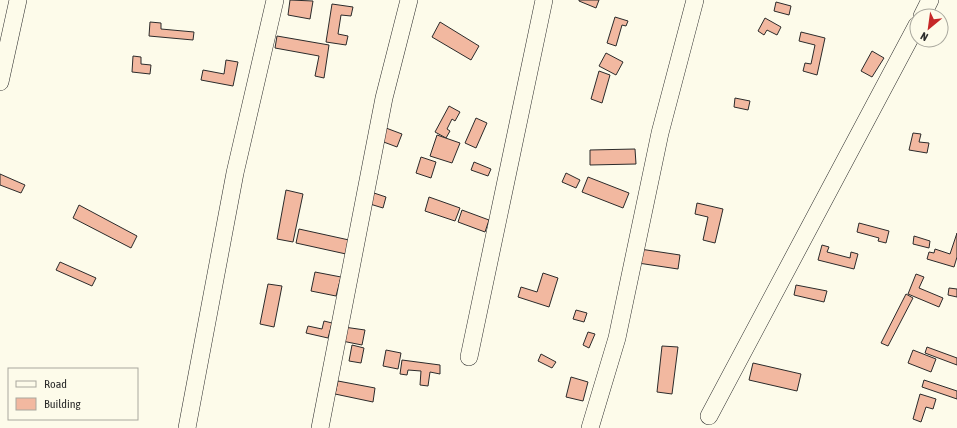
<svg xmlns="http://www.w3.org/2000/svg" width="957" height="428" font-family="'Asap Condensed',sans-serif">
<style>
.building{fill:#f2b8a0;stroke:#2b2b2b}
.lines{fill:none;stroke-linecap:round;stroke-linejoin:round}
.minor-casing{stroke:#2b2b2b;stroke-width:18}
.minor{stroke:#fdfbea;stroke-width:17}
</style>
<rect width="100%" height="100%" fill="#fdfbea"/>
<g class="building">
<polygon points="290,0 313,1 310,19 288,15"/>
<polygon points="579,0 599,0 596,8 579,1"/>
<polygon points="776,2 791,6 789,15 774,11"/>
<polygon points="332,4 353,7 351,16 341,15 338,34 348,36 346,45 326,42"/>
<polygon points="615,17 628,21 626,26 622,25 616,46 607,43"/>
<polygon points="765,18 781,27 777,35 767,30 764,35 758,31"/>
<polygon points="150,22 161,23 161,29 194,32 193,40 149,36"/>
<polygon points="440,22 479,46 471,60 432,37"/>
<polygon points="801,32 825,38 817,75 803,71 805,63 811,64 815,45 799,41"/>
<polygon points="277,36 329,45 324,78 315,76 319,56 275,48"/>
<polygon points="872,51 884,58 872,77 861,71"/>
<polygon points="606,53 623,62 616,75 599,66"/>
<polygon points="133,56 141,57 141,64 151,65 150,74 132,72"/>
<polygon points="226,60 238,62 233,86 201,80 203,70 224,74"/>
<polygon points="599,71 610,75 602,103 591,99"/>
<polygon points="735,98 750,101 748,110 734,107"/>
<polygon points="449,106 460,112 455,121 452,119 447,129 450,131 446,138 435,132"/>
<polygon points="476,118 487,123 476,148 465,143"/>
<polygon points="386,128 402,134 397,147 381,141"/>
<polygon points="913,133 921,134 919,142 929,143 927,153 909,150"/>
<polygon points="437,135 460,143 452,163 430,156"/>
<polygon points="635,149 636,164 590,165 590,150"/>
<polygon points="421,157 436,162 431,178 416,173"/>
<polygon points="474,162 491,169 488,176 471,170"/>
<polygon points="566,173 580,180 576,188 562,182"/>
<polygon points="0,174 25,185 21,193 0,185"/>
<polygon points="588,177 629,193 623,208 582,192"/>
<polygon points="286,190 303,194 293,242 277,239"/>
<polygon points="374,193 386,197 383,208 370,204"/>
<polygon points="429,197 460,208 455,221 425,211"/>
<polygon points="697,203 723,209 715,243 703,240 708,217 695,214"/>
<polygon points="79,205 137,236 131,248 73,218"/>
<polygon points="462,210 489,220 485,232 458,222"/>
<polygon points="859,223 889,231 886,243 878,241 879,238 857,232"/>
<polygon points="299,229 349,240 346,254 296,243"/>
<polygon points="957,233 957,257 954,267 927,259 929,252 934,253 935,249 950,254"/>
<polygon points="914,236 930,241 929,248 913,244"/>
<polygon points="822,245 829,247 827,252 850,258 851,252 858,254 854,269 818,260"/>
<polygon points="640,249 680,255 678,269 638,263"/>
<polygon points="60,262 96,278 92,286 56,270"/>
<polygon points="315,272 341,277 336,296 311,291"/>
<polygon points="543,273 558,278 549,307 518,297 521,287 537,292"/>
<polygon points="916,274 924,277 919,288 943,298 939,307 908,294"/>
<polygon points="268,284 282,286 274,327 260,324"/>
<polygon points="796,285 827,291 824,302 794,295"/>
<polygon points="949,288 957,289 957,297 948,295"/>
<polygon points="906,294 913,298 888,346 881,343"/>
<polygon points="576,310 587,313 584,322 573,319"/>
<polygon points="324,321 332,323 328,338 306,333 308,326 322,329"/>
<polygon points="344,327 365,330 362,345 342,341"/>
<polygon points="588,332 595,334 589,348 583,345"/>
<polygon points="352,345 364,348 361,363 349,361"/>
<polygon points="662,346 678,347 672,394 657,392"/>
<polygon points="927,347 957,358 957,365 925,353"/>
<polygon points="386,350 401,353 398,369 383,366"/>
<polygon points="913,350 936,359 931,372 908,363"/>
<polygon points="541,354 556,362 552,368 538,361"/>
<polygon points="402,360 440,365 440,374 430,372 428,386 420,385 421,371 408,370 407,375 400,374"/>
<polygon points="753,363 801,374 797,391 749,380"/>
<polygon points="571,377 588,382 583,401 566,397"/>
<polygon points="924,380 957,391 957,399 922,387"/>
<polygon points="338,381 375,388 373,402 335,394"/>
<polygon points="920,394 936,399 933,409 926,407 921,422 913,419"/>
</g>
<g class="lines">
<g class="minor-casing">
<g id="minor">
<polyline points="922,16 930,0"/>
<polyline points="0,82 18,0"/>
<polyline points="469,357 544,0"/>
<polyline points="709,416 917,25"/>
<polyline points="187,428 235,173 275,0"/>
<polyline points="320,428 384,98 409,0"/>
<polyline points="590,428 617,338 660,133 695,0"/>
</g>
</g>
<use href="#minor" class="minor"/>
</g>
<rect x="8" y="368" width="130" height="52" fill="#fdfbea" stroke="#a9a89e"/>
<rect x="16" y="381" width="20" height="6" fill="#fdfbea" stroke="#a9a89e"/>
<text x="44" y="388" font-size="12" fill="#2b2b2b">Road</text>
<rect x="16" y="398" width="20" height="12" fill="#f2b8a0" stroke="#a9a89e"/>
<text x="44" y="408" font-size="12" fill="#2b2b2b">Building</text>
<g transform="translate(929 28) rotate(209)"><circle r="19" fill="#fdfbea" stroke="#a9a89e"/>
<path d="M0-3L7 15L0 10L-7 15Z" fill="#c62828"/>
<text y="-6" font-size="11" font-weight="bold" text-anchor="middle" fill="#2b2b2b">N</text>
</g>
</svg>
